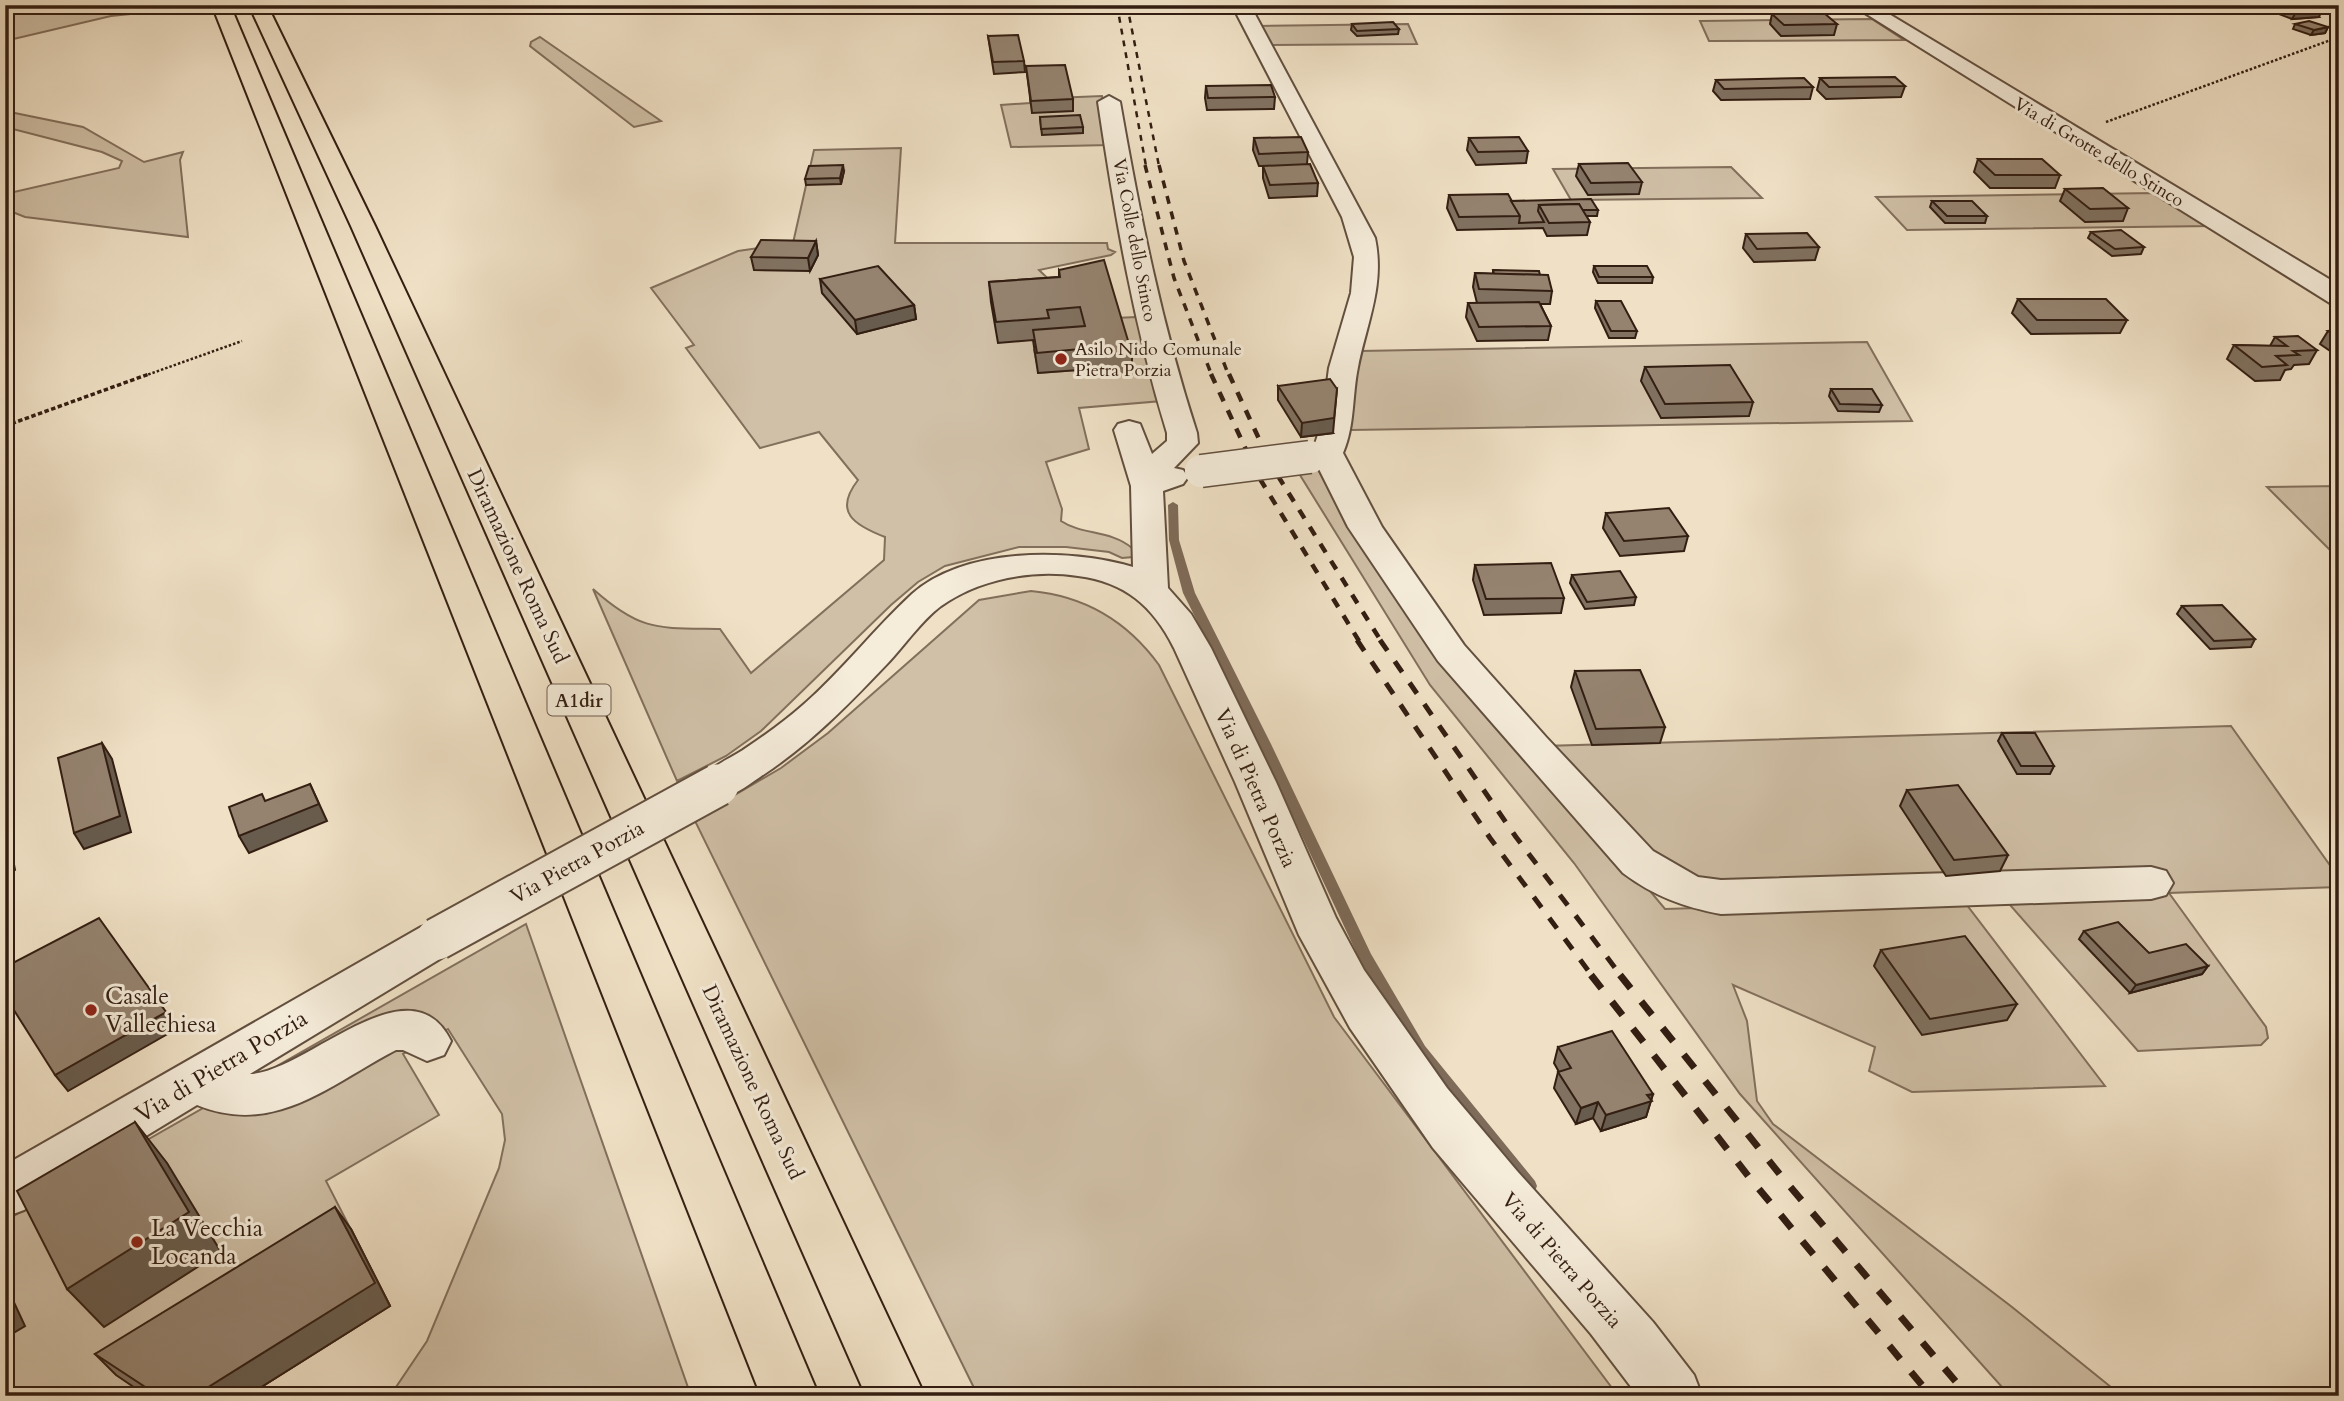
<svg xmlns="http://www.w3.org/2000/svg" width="2344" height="1401" font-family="Cardo,serif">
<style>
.green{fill:#d0c0a7;stroke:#826f5c;stroke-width:2;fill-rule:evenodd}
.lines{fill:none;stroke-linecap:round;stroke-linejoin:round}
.stream{fill:#7e6b59;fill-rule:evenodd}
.minor-casing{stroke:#624f3f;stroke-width:4}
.highway-casing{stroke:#331e12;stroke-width:4}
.path-far1{stroke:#331e12;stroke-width:2.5;stroke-dasharray:2.5 2;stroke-linecap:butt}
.path{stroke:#331e12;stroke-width:3.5;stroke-dasharray:4.5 2.5;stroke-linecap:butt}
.minor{fill:#f5ecda;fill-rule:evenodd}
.highway{fill:#f0e1c6;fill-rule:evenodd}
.rail-far4{stroke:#331e12;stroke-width:2.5;stroke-dasharray:6 6;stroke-linecap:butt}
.rail-far3{stroke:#331e12;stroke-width:3.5;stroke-dasharray:8 8;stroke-linecap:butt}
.rail-far2{stroke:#331e12;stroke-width:4.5;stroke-dasharray:10 10;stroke-linecap:butt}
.rail-far1{stroke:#331e12;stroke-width:5;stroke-dasharray:13 13;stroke-linecap:butt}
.rail{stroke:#331e12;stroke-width:7;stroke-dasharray:17 17;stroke-linecap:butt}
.minor-bridge-far1-casing{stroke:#624f3f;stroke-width:35;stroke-linecap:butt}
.minor-bridge-casing{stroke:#624f3f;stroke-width:45;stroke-linecap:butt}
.minor-bridge-far1{stroke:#f5ecda;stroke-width:32}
.minor-bridge{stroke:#f5ecda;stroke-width:41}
.wall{fill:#807160;stroke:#331e12;stroke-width:2}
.shaded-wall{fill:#685c4e;stroke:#331e12;stroke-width:2}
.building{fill:#958370;stroke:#331e12;stroke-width:2}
.poi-dot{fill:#8f2418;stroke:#f5ecda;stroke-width:2.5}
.labels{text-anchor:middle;stroke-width:6;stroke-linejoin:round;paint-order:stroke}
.far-street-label{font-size:18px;fill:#331e12;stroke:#f5ecda}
.far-poi-label{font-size:18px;fill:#331e12;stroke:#f5ecda;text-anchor:start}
.shield{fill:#f5ecda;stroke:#6d5c4e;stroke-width:2}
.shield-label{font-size:19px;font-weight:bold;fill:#331e12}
.street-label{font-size:21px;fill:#331e12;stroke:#f5ecda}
.near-poi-label{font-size:24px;fill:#331e12;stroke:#f5ecda;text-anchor:start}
.near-street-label{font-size:24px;fill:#331e12;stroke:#f5ecda}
</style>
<rect width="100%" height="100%" fill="#f0e1c6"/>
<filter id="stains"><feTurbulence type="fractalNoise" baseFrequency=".00286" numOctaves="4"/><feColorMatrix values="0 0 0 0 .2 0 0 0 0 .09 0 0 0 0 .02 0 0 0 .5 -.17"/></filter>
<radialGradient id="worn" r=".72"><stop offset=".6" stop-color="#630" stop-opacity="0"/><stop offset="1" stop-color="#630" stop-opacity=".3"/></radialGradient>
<g class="green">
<polygon points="60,5 177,5 180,9 111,16 5,41 5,14"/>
<polygon points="1872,19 1904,40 1709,41 1700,21"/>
<polygon points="1408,24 1417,44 1271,45 1259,26"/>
<polygon points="540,37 661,121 634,127 530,46 531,42"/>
<polygon points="1102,96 1110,145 1011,147 1001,105 1030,103 1030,99"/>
<polygon points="5,111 83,127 144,162 183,152 180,160 188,237 25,217 5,209 5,194 119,168 122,161 102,152 5,127"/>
<path d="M901,148l-6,95h212l1,6 7,3 -4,3 -72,15 21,20 -10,49 -16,11 5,23 53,-4 22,7 18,-1 -16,-57 20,-1 26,84 -83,7 10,41 -43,13 16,47 -1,12c21,14 50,9 71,27l1,9 -11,1 -13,-6 -43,-5h-47l-74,19 -27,16 -27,23 -130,126 -35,25 -49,25 -84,-192c48,43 65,39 127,40l31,44 133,-113 1,-23c-31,-12 -52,-25 -27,-57l-39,-48 -59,16 -74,-100 8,-3 -43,-57 87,-37 55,-8 21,-93z"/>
<polygon points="1731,167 1762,198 1571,200 1553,169"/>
<polygon points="2156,193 2210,226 1907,230 1876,197"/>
<polygon points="1867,342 1912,421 1351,430 1351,369 1360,351"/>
<polygon points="1313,461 1366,551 1665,909 1963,900 2105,1086 1912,1092 1869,1071 1875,1047 1733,985 1747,1021 1757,1101 1773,1124 2012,1307 2122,1396 2010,1396 1740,1094 1574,863 1430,685 1295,467"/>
<polygon points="2339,486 2339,559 2267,487"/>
<path d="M1031,591c54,5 96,30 128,74l175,352 284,379h-640l-284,-577 87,-51 47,-35 151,-133z"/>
<path d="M2231,726l108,152v9l-170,6 97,134 2,11 -7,7 -123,6 -134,-153 -267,-10 -61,-14 -132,-128zM2080,939l63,23 -13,31z"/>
<polygon points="526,924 691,1396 390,1396 427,1341 499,1168 505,1140 502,1114 448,1029 403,1054 439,1115 326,1181 390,1306 247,1396 5,1396 5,1221"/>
</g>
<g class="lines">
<polygon class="stream" points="1173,502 1178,505 1179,540 1195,593 1271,744 1371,954 1425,1046 1535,1181 1537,1186 1535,1191 1529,1194 1523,1191 1415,1056 1358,956 1259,744 1183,593 1169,540 1168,505"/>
<g class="minor-casing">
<g id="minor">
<path d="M1232,5h18l125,233c10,47 -8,84 -17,129 -6,29 -3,58 -15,86l39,74 82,118 82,92 107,114 45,26 23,3 430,-13 15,4 7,12 -7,12 -15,4 -430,15c-38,-7 -67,-18 -98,-41l-185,-212 -90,-134 -31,-62 -18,-1 -5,-7 5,-7 15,-3 8,-25 7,-54 22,-75 3,-36 -12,-40z"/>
<polygon points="1852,5 1874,5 2339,285 2339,305 2330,303"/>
<path d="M1109,96l11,6c20,114 41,220 77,331l1,10 -24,25 9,2 5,7 -5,7 -20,7 5,97 23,26 20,34 65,134 60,136 28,52 83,118 70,83 136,151 41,53 8,21h-64l-47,-62 -158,-186 -83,-120 -51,-93 -64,-153 -61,-134c-21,-42 -49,-66 -96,-72 -46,-7 -99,3 -137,30 -20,15 -37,40 -54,58 -40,42 -78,81 -127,113 -19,13 -33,25 -56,18l-6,-10c9,-17 29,-25 45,-35 21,-14 42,-29 60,-45 39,-34 71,-76 109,-111 53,-47 157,-46 221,-27l-2,-81 -17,-56 4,-6 11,-3 11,3 12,30 15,-13v-8c-34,-111 -52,-217 -69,-331z"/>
<path d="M437,921l16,6 7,12 -7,12 -203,123c57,-2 160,-116 201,-33l-7,14 -17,6 -24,-11h-7c-66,34 -121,87 -199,55l-173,105 -19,7v-52l416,-238z"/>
</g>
</g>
<g class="highway-casing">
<g id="highway">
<polygon points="212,5 230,5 819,1396 761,1396"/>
<polygon points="249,5 267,5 375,226 925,1396 866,1396 351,226"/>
</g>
</g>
<g class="path-far1">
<polyline points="2106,122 2339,37"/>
<polyline points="144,376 242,341"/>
</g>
<polyline class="path" points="5,426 149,374"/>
<use href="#minor" class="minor"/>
<use href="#highway" class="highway"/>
<g class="rail-far4">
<polyline points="1117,5 1146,166"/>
<polyline points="1127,5 1159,166"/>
</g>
<g class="rail-far3">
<polyline points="1145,165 1174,278 1212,376"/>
<polyline points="1159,165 1184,261 1229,376"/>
</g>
<g class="rail-far2">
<polyline points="1211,374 1249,456"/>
<polyline points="1229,374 1266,454"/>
<polyline points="1278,476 1381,641"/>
<polyline points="1260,479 1359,641"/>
</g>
<g class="rail-far1">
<polyline points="1357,640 1490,838 1593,977"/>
<polyline points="1380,640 1516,837 1622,977"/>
</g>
<g class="rail">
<polyline points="1591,975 1749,1177 1931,1396"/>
<polyline points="1620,975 1782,1177 1968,1396"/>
</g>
<g class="minor-bridge-far1-casing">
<polyline id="minor-bridge-far1" points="1201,471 1310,457"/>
</g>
<g class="minor-bridge-casing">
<polyline id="minor-bridge" points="437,939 718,785"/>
</g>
<use href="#minor-bridge-far1" class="minor-bridge-far1"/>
<use href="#minor-bridge" class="minor-bridge"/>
</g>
<g class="wall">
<polygon points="1930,5 1964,5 1934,7"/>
<polygon points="2264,5 2305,5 2319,17 2292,19 2263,8"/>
<polygon points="1772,14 1837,24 1834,35 1781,36 1770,24"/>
<polygon points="1352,24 1399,29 1398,34 1357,36 1351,30"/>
<polygon points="2295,24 2328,27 2325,33 2311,35 2293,29"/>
<polygon points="988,36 1024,61 1025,72 994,74"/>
<polygon points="1026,66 1073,99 1073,111 1032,113"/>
<polygon points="1820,78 1905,86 1901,97 1826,99 1817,90"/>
<polygon points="1716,80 1813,87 1810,99 1721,100 1713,91"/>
<polygon points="1206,86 1275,97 1274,109 1207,110 1205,98"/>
<polygon points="1040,117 1083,127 1083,133 1042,135"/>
<polygon points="1254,138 1308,152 1307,164 1318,183 1317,196 1269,198 1263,178 1263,166 1259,166 1253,150"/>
<polygon points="1469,138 1528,151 1526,163 1476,165 1467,150"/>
<polygon points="1978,159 2060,175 2055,188 1990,188 1974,172"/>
<polygon points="1579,164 1642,182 1639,194 1588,195 1576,176"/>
<polygon points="844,171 841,184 806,185 805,179"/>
<polygon points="2065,189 2128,208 2123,221 2085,222 2060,201"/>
<polygon points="1449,195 1511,201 1598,210 1597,216 1586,216 1590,222 1587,235 1547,236 1543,228 1457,230 1447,208"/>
<polygon points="1932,201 1987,216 1985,223 1945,223 1930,207"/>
<polygon points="2091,232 2144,247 2141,254 2112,256 2088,238"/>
<polygon points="1746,234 1819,247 1815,260 1754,262 1743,248"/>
<polygon points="816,241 818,255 810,271 754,270 751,257"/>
<polygon points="1594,266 1653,277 1652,283 1598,283 1593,272"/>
<polygon points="1059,270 1132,354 1132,375 1094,376 1092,369 1038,373 1033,340 998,343 991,302 989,282 1059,277"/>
<polygon points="1493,270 1540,275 1552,291 1550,304 1540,304 1551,326 1548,340 1477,341 1466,317 1468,303 1491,303 1477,303 1473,287 1475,273 1493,274"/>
<polygon points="820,279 914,305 916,319 857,334 822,293"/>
<polygon points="2018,299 2127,320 2120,333 2031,334 2012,313"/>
<polygon points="1596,301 1637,331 1635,338 1609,338 1595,308"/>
<polygon points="2339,330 2339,357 2320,344 2328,331"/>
<polygon points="2275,337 2317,350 2309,364 2294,365 2291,369 2285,370 2280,380 2255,381 2227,359 2234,345 2270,346"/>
<polygon points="1645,367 1753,402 1749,416 1661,418 1641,381"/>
<polygon points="1278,386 1333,433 1301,437 1278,400"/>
<polygon points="1831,389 1882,405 1879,412 1838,411 1829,396"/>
<polygon points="1606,513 1688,536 1684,551 1620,556 1603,528"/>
<polygon points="1475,565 1564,598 1561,613 1484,615 1473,580"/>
<polygon points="1572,575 1636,597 1634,605 1585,609 1570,583"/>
<polygon points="2182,606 2255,639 2251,647 2210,649 2177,614"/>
<polygon points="1575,671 1665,727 1660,743 1592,745 1571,687"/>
<polygon points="2002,733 2054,766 2050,774 2017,774 1998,741"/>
<polygon points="1907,790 2008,855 2000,871 1946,876 1900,806"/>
<polygon points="2084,931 2149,953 2208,966 2202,974 2130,993 2079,939"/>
<polygon points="1881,950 2017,1004 2007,1020 1922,1035 1874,966"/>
<polygon points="1558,1047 1653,1094 1646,1117 1601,1131 1593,1118 1576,1124 1554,1088 1558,1072 1559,1072 1554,1063"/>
<polygon points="351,1229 390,1306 247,1396 147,1396 116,1375 95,1354"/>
</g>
<g class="shaded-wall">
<polygon points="2321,12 2319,17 2292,19 2295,14"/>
<polygon points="2328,27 2325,33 2311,35 2314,30"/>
<polygon points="843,165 844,171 841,184 840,178"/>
<polygon points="816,241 818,255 810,271 808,258"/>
<polygon points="914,305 916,319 857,334 855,320"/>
<polygon points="1337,389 1333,433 1301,437 1302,423"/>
<polygon points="102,743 112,759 131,832 84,849 74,833"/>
<polygon points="310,784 327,821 249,853 239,836"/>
<polygon points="5,816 15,870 5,874"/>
<polygon points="2208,966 2202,974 2130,993 2136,985"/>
<polygon points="166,1012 178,1028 68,1091 55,1075"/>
<polygon points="1653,1094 1646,1117 1601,1131 1606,1115 1647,1095"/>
<polygon points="1598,1102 1593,1118 1576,1124 1581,1108"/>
<polygon points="135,1122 167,1163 221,1252 104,1327 67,1289"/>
<polygon points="335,1207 351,1229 390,1306 247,1396 194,1396"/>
<polygon points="5,1283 25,1326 5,1338"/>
</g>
<g class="building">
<polygon points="2273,5 2305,5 2321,12 2295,14"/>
<polygon points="1824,13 1837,24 1784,25 1772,14"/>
<polygon points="2309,21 2328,27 2314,30 2295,24"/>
<polygon points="1393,22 1399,29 1357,31 1352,24"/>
<polygon points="1018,35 1024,61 993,62 988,36"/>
<polygon points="1065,65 1073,99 1031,101 1026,66"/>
<polygon points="1895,77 1905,86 1829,87 1820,78"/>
<polygon points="1804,78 1813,87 1724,89 1716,80"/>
<polygon points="1271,85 1275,97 1208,98 1206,86"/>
<polygon points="1080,115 1083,127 1041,129 1040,117"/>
<polygon points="1301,137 1308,152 1259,154 1254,138"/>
<polygon points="1519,137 1528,151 1478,152 1469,138"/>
<polygon points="1978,159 2042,159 2060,175 1995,175"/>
<polygon points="1628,163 1642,182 1591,183 1579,164"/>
<polygon points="1310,164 1318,183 1270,185 1263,166"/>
<polygon points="843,165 840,178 805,179 809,166"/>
<polygon points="2103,188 2128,208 2090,209 2065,189"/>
<polygon points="1508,194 1520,216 1459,217 1449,195"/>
<polygon points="1591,199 1598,210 1582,210 1579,204 1539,205 1538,211 1544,222 1519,223 1520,216 1511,201"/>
<polygon points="1932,201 1972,201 1987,216 1947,216"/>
<polygon points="1579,204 1590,222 1549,223 1539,205"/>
<polygon points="2121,230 2144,247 2115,249 2091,232"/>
<polygon points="1807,233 1819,247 1757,249 1746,234"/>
<polygon points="761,240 816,241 808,258 751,257"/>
<polygon points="1104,260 1132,354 1093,355 1091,348 1037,353 1033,330 1085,326 1080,307 1047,310 1049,318 996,322 989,282 1060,277 1059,270"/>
<polygon points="878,266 914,305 855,320 820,279"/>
<polygon points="1594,266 1647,266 1653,277 1599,277"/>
<polygon points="1493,270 1539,271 1540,275 1494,274"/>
<polygon points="1475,273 1548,275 1552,291 1479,289"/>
<polygon points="2018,299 2106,299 2127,320 2037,320"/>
<polygon points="1596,301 1621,301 1637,331 1611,331"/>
<polygon points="1539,302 1551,326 1479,327 1468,303"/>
<polygon points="2339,330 2339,338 2328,331"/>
<polygon points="2298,336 2317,350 2293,351 2299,355 2276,356 2287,365 2262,367 2234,345 2287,346 2275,337"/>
<polygon points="1730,365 1753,402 1665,404 1645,367"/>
<polygon points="1330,379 1337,389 1334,418 1302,423 1278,386"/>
<polygon points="1831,389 1872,389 1882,405 1840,404"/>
<polygon points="1669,508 1688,536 1624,541 1606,513"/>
<polygon points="1551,563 1564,598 1486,599 1475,565"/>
<polygon points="1620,571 1636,597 1587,602 1572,575"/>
<polygon points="2222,605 2255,639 2214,641 2182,606"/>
<polygon points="1640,670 1665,727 1596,729 1575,671"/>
<polygon points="2002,733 2035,733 2054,766 2021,766"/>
<polygon points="102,743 120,816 74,833 58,758"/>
<polygon points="310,784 319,804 239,836 229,807 262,794 265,801"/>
<polygon points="1958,785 2008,855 1954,860 1907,790"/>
<polygon points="99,918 166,1012 55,1075 5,996 5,967"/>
<polygon points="2118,922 2149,953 2186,944 2208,966 2136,985 2084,931"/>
<polygon points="1965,936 2017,1004 1930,1019 1881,950"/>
<polygon points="1612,1031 1653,1094 1647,1095 1652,1101 1606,1115 1598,1102 1581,1108 1558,1072 1571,1068 1558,1047"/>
<polygon points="135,1122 189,1212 67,1289 17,1191"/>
<polygon points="335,1207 375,1283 194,1396 159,1396 95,1354"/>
</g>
<g class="poi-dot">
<circle cx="1061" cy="359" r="7"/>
<circle cx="91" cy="1010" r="7"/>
<circle cx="137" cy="1242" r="7"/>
</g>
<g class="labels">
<g class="far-street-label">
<text transform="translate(2099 152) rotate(31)" y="6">Via di Grotte dello Stinco</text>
<text transform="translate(1135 240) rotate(79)" y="6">Via Colle dello Stinco</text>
</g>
<g class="far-poi-label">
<text x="1075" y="355">Asilo Nido Comunale<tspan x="1075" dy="21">Pietra Porzia</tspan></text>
</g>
<rect class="shield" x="547.5" y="684.5" width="63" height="31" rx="5"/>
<g class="shield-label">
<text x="579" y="707">A1dir</text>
</g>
<g class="street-label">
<text transform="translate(518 566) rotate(65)" y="7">Diramazione Roma Sud</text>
<text transform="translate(1256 788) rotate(66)" y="7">Via di Pietra Porzia</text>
<text transform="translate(577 862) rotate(-29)" y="7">Via Pietra Porzia</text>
<text transform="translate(753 1082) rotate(65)" y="7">Diramazione Roma Sud</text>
<text transform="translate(1562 1260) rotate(49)" y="7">Via di Pietra Porzia</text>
</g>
<g class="near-poi-label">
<text x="105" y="1004">Casale<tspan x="105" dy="28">Vallechiesa</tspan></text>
<text x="151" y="1236">La Vecchia<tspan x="151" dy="28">Locanda</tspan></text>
</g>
<g class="near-street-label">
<text transform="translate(221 1066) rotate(-31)" y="8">Via di Pietra Porzia</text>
</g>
</g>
<rect width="2344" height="1401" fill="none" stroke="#f0e1c6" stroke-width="28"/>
<rect x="7" y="7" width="2330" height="1387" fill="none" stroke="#331e12" stroke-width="3.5"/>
<rect x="14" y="14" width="2316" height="1373" fill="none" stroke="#331e12" stroke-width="2"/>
<rect width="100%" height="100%" filter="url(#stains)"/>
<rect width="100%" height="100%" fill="url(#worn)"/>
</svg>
